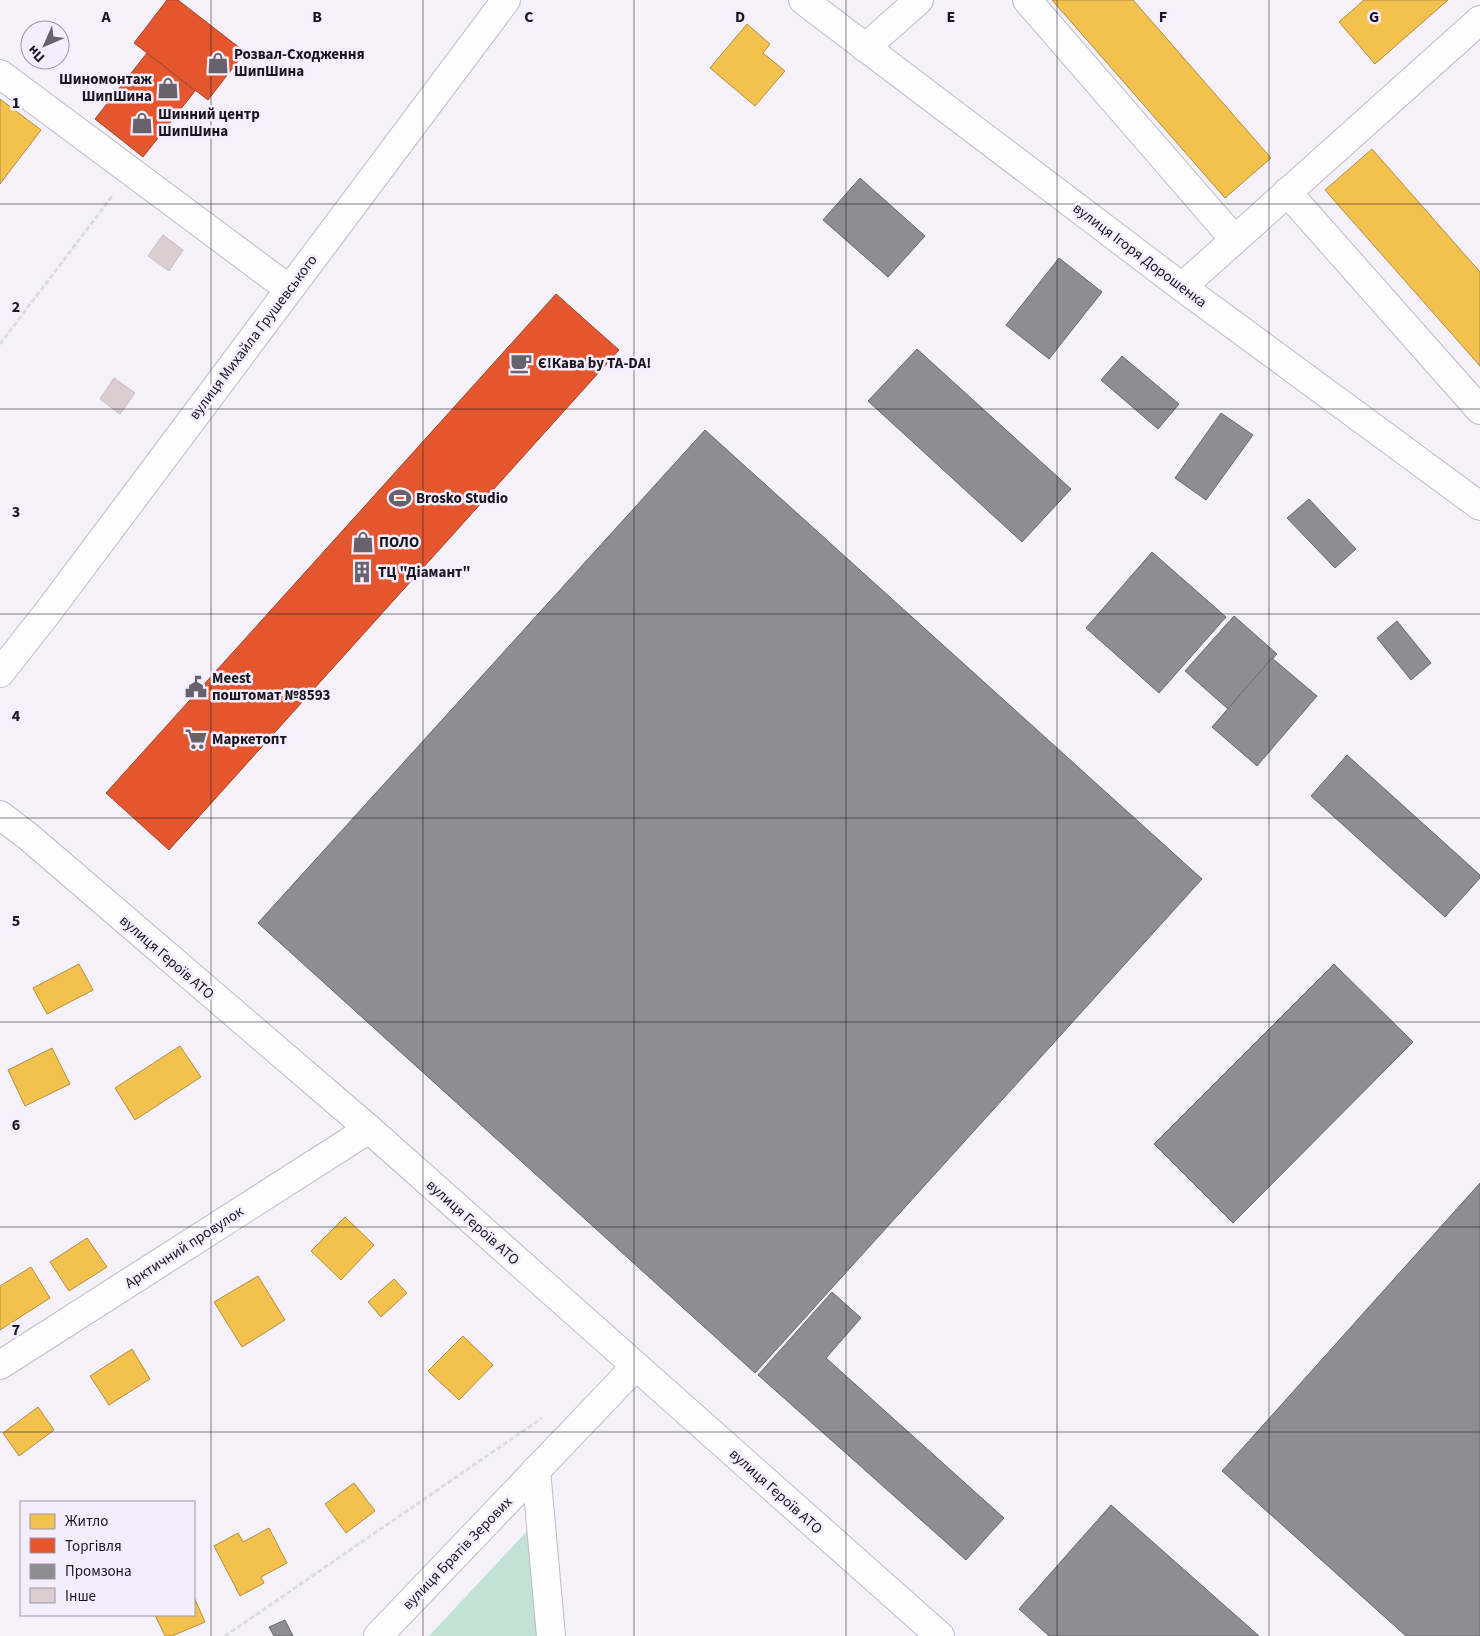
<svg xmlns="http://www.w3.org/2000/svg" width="1480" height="1636" font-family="'Source Sans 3',sans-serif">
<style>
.green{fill:#c1e2d4}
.homes{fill:#f2c14e;stroke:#b18e40}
.shops{fill:#e4572e;stroke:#a7442a}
.industry{fill:#8d8d92;stroke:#6a6970}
.building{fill:#decdd0;stroke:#c5bdc0}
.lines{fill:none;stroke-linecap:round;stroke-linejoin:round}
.minor-casing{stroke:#bfbac4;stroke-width:30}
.major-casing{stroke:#bfbac4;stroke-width:30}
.path{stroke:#dcdbde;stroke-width:3;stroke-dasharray:5 2.5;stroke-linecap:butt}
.minor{stroke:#fefdfe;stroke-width:28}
.major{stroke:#fefdfe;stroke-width:28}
.grid{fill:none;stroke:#1a1620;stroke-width:1;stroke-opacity:0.55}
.labels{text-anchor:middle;stroke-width:5;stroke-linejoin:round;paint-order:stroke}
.poi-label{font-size:15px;font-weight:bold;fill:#1a1620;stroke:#f4edfe;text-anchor:start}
.street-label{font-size:15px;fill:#1a1620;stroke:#f4edfe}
.grid-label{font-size:16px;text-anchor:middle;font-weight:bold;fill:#1a1620;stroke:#f4edfe;stroke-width:5;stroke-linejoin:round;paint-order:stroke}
</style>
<rect width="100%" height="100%" fill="#f5f1fa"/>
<polygon class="green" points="543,1514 552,1636 429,1636"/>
<g class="homes">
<polygon points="1052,0 1133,0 1271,158 1225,198"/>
<polygon points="1364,0 1448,0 1375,64 1339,22"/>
<polygon points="747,24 770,44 763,53 785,71 755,106 710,68"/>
<polygon points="0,99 41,130 0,184"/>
<polygon points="1372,149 1480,272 1480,366 1325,190"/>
<polygon points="79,964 93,990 47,1014 33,988"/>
<polygon points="180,1046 201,1077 135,1120 115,1088"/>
<polygon points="52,1048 70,1084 25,1106 8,1070"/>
<polygon points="345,1217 374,1245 341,1280 311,1251"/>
<polygon points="87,1238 107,1267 69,1291 50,1262"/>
<polygon points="31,1267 50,1298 0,1330 0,1286"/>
<polygon points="258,1276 285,1320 242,1347 214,1302"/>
<polygon points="394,1279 407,1293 381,1317 368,1302"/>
<polygon points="463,1336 493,1365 459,1400 428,1371"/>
<polygon points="132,1349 150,1379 109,1405 90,1376"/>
<polygon points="38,1407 54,1430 19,1456 3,1433"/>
<polygon points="354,1483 375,1511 346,1533 325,1504"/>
<polygon points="269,1528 287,1563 261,1577 264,1583 240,1596 214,1546 238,1533 243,1542"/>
<polygon points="194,1597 205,1622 172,1636 165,1636 155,1615 194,1615"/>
</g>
<g class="shops">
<polygon points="167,0 178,0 245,52 208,100 134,43"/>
<polygon points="147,53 195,91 143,157 95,119"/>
<polygon points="556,294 619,350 169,850 106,793"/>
</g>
<g class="industry">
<polygon points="860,178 925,236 888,277 823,220"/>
<polygon points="1059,258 1102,292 1049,359 1006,325"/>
<polygon points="917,349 1071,489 1022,542 868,401"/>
<polygon points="1122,356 1179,404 1158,429 1101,380"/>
<polygon points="1221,413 1253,435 1206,500 1175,478"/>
<polygon points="705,430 1202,879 755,1373 258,923"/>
<polygon points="1309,499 1356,549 1335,568 1287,518"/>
<polygon points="1152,552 1226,617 1159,693 1086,628"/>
<polygon points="1234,616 1277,654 1228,709 1185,671"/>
<polygon points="1397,621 1431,663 1411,680 1377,638"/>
<polygon points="1272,658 1317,696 1257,766 1212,727"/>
<polygon points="1347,755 1480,875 1480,878 1445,917 1311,796"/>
<polygon points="1334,964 1413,1042 1233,1223 1154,1144"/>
<polygon points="1480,1183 1480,1636 1406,1636 1222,1471"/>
<polygon points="832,1292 861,1318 826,1358 1004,1518 966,1560 758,1375"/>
<polygon points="1111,1505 1259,1636 1049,1636 1019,1609"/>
<polygon points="285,1620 293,1636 274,1636 269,1627"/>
</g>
<g class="building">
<polygon points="163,235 183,250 169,271 148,256"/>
<polygon points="114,378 135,393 120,414 100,399"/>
</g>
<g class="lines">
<g class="minor-casing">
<g id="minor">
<polyline points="803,0 1182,287 1480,506"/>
<polyline points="1027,0 1234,239"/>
<polyline points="865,48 919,0"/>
<polyline points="0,74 289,289"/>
<polyline points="1287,192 1480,410"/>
<polyline points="1182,287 1480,20"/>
<polyline points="0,1365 369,1129"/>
<polyline points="536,1470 551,1636"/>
<polyline points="378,1636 636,1366"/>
</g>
</g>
<g class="major-casing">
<g id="major">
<polyline points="0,673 48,612 506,0"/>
<polyline points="0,815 30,838 369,1129 940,1636"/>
</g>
</g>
<g class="path">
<polyline points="0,344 113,195"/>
<polyline points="225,1636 542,1418"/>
</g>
<use href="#minor" class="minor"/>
<use href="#major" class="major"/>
</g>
<path class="grid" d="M211,0v1636M423,0v1636M634,0v1636M846,0v1636M1057,0v1636M1269,0v1636M0,204h1480M0,409h1480M0,614h1480M0,818h1480M0,1022h1480M0,1227h1480M0,1432h1480"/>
<defs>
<g id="shop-bare" transform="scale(1.725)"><path d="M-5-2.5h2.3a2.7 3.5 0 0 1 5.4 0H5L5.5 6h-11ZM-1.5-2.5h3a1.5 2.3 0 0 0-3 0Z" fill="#67636c" stroke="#f4edfe" stroke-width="2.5" paint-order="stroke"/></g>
<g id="cafe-bare" transform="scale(1.725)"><path d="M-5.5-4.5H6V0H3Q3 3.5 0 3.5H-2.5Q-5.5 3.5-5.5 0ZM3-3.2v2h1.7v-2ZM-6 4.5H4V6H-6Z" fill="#67636c" stroke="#f4edfe" stroke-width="2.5" paint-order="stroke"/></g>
<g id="stadium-bare" transform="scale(1.725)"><path d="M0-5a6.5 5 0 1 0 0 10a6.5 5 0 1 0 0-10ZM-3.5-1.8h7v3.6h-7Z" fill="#67636c" stroke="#f4edfe" stroke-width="2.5" paint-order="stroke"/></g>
<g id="building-bare" transform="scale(1.725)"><path d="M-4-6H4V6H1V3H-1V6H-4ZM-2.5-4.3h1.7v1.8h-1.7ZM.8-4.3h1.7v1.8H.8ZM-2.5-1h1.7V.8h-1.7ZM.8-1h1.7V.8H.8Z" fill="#67636c" stroke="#f4edfe" stroke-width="2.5" paint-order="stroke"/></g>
<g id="civic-bare" transform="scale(1.725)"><path d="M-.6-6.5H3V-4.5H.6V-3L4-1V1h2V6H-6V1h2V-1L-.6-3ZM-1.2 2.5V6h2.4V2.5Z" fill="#67636c" stroke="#f4edfe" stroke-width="2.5" paint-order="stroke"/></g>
<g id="supermarket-bare" transform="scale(1.725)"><path d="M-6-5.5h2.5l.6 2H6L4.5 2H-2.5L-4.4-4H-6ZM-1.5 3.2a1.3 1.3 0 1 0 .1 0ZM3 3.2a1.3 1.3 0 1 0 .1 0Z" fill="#67636c" stroke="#f4edfe" stroke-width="2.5" paint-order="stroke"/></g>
</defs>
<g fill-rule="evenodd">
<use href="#shop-bare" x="218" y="63"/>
<use href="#shop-bare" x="168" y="88"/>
<use href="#shop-bare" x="142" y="123"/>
<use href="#cafe-bare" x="521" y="363"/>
<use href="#stadium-bare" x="400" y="498"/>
<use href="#shop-bare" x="363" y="542"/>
<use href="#building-bare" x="362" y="572"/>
<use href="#civic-bare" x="196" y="687"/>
<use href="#supermarket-bare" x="196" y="739"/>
</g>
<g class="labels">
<g class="poi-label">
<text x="234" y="59">Розвал-Сходження<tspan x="234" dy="17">ШипШина</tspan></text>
<text x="152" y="84" text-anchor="end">Шиномонтаж<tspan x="152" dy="17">ШипШина</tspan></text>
<text x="158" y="119">Шинний центр<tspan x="158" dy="17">ШипШина</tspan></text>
<text x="538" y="368">Є!Кава by TA-DA!</text>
<text x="416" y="503">Brosko Studio</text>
<text x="379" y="547">ПОЛО</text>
<text x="378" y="577">ТЦ "Діамант"</text>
<text x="212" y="683">Meest<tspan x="212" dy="17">поштомат №8593</tspan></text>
<text x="212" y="744">Маркетопт</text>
</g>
<g class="street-label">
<text transform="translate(1140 255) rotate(37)" y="5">вулиця Ігоря Дорошенка</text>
<text transform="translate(253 337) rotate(-53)" y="5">вулиця Михайла Грушевського</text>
<text transform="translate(167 957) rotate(41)" y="5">вулиця Героїв АТО</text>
<text transform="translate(473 1222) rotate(42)" y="5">вулиця Героїв АТО</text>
<text transform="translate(184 1247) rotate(-33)" y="5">Арктичний провулок</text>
<text transform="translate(776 1491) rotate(42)" y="5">вулиця Героїв АТО</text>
<text transform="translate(457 1553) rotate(-46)" y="5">вулиця Братів Зерових</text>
</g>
</g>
<g class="grid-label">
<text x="106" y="22">A</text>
<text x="317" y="22">B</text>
<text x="529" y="22">C</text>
<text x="740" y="22">D</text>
<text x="951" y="22">E</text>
<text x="1163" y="22">F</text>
<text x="1374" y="22">G</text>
<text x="16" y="108">1</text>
<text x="16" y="312">2</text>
<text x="16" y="517">3</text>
<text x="16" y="721">4</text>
<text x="16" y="926">5</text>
<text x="16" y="1130">6</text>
<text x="16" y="1335">7</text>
</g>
<rect x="20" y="1501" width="175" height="115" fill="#f4edfe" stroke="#9d97a5"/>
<rect x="30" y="1514" width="25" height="15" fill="#f2c14e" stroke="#9d97a5"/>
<text x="65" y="1526" font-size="15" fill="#1a1620">Житло</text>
<rect x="30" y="1538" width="25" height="15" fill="#e4572e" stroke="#9d97a5"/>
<text x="65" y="1551" font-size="15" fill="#1a1620">Торгівля</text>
<rect x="30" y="1564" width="25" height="15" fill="#8d8d92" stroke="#9d97a5"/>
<text x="65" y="1576" font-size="15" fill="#1a1620">Промзона</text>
<rect x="30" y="1588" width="25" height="15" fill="#decdd0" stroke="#9d97a5"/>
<text x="65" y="1601" font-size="15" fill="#1a1620">Інше</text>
<g transform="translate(45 45) rotate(225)"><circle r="24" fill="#f4edfe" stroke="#9d97a5"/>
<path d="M0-4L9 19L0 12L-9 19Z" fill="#67636c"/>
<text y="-8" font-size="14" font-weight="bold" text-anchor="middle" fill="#1a1620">Пн</text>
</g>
</svg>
